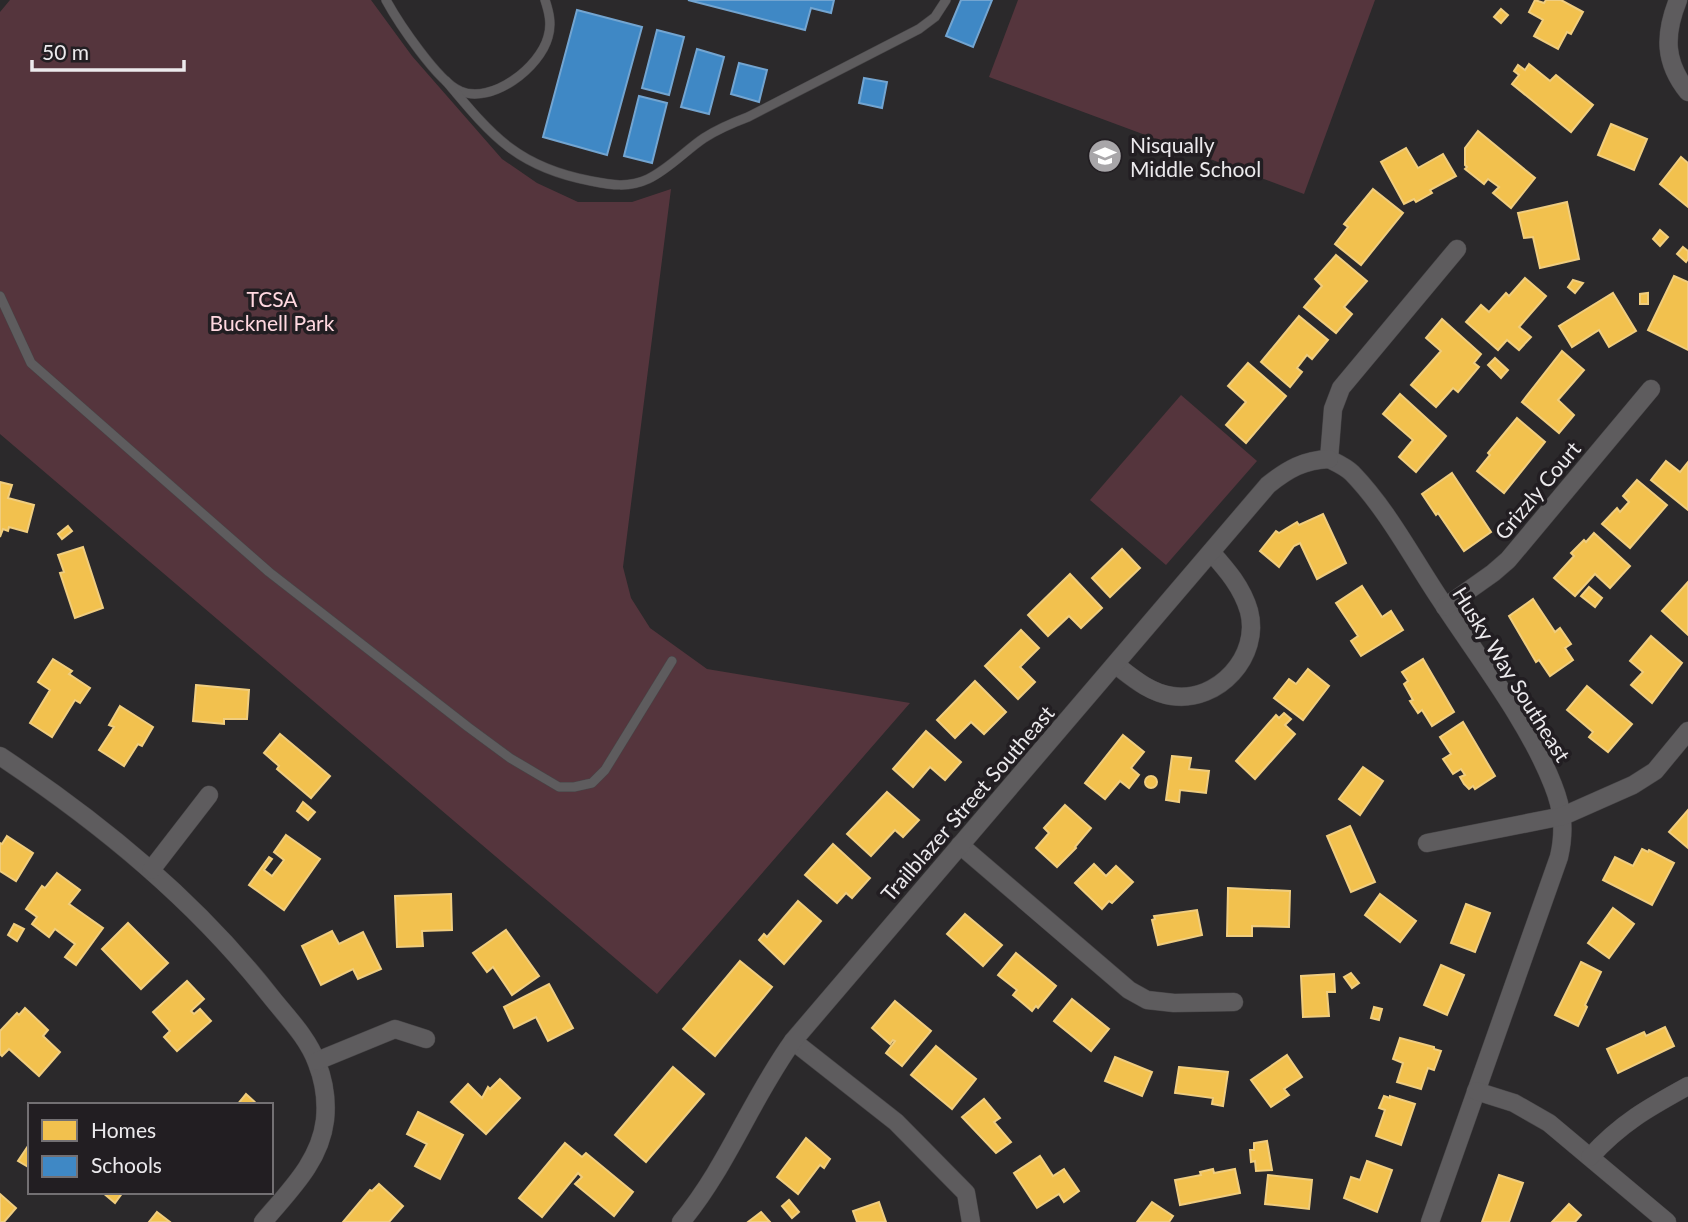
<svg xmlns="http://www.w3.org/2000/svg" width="1688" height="1222" font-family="Lato,sans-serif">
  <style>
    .green { fill: #55353d }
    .homes { fill: #f2c14e; stroke: #f0cd7e; stroke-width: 2 }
    .schools { fill: #3f88c5; stroke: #73a5d1; stroke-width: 2 }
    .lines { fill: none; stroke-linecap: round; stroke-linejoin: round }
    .service-casing { stroke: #474547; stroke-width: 10 }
    .minor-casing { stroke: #474547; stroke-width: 19 }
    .service { stroke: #5e5c5e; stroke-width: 9 }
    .minor { stroke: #5e5c5e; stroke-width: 18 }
    .labels { text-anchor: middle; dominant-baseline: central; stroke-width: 7; stroke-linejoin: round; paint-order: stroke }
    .poi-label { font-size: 21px; fill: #eceaed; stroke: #221e22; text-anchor: start }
    .park-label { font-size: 21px; fill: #ffd8e0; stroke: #221e22 }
    .street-label { font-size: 21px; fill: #eceaed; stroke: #221e22 }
  </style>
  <rect width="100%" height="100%" fill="#2b292b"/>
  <g class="green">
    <path d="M 10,0 L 371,0 L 412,56 L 502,159 L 537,183 L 578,202 L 632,202 L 671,189 L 623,567 L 631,598 L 650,628 L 707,669 L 910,703 L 657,994 L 0,434 L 0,12 Z"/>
    <path d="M 1018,0 L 1375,0 L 1304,194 L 989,77 Z"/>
    <path d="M 1181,395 L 1257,461 L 1166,565 L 1090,500 Z"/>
  </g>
  <g class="homes">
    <path d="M 1535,0 L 1544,3 L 1546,0 L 1561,0 L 1583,12 L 1571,34 L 1567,32 L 1558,49 L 1534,36 L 1543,20 L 1529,12 Z"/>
    <path d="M 1501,9 L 1508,15 L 1501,23 L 1494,17 Z"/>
    <path d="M 1529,64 L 1550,81 L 1556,75 L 1593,105 L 1571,132 L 1512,84 L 1519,75 L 1514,71 L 1518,65 L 1525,70 Z"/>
    <path d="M 1611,124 L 1647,139 L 1634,170 L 1598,155 Z"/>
    <path d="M 1478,131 L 1535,178 L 1511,208 L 1493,193 L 1499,187 L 1488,179 L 1484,184 L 1465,169 L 1467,167 L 1465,165 L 1465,148 Z"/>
    <path d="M 1406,148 L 1418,168 L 1443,154 L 1456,176 L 1430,190 L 1432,193 L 1416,202 L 1414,199 L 1404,204 L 1381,162 Z"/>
    <path d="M 1681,157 L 1688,163 L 1688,207 L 1660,184 Z"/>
    <path d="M 1373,189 L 1403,213 L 1361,265 L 1335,244 L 1348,227 L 1344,224 Z"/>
    <path d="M 1567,202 L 1579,259 L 1540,268 L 1533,237 L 1524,238 L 1518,213 Z"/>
    <path d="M 1660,230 L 1668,237 L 1660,246 L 1653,239 Z"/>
    <path d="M 1683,247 L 1688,251 L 1688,259 L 1686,262 L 1677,254 Z"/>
    <path d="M 1336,255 L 1367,281 L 1344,307 L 1352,314 L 1336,333 L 1304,307 L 1322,286 L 1315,279 Z"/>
    <path d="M 1674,276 L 1688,282 L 1688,350 L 1648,330 Z"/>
    <path d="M 1525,278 L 1546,296 L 1519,327 L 1531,337 L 1519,350 L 1507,340 L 1498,350 L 1466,322 L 1481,305 L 1489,312 L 1506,293 L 1509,296 Z"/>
    <path d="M 1573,280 L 1583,283 L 1575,293 L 1568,287 Z"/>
    <path d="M 1613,293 L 1636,331 L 1609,347 L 1599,330 L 1572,347 L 1559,326 Z"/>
    <path d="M 1648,293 L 1648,304 L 1640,304 L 1640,294 Z"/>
    <path d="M 1299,316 L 1328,340 L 1312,359 L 1307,355 L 1297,368 L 1302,372 L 1290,387 L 1261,362 Z"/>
    <path d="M 1442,319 L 1481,354 L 1474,363 L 1479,367 L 1458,392 L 1453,388 L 1436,407 L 1411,385 L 1441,351 L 1426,338 Z"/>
    <path d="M 1562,351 L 1584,370 L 1558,400 L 1574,415 L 1559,433 L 1522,402 Z"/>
    <path d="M 1495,358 L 1508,370 L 1501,378 L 1488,365 Z"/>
    <path d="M 1248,363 L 1286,396 L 1246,443 L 1226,425 L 1246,402 L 1228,386 Z"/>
    <path d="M 1400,394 L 1446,436 L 1416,472 L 1399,457 L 1413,440 L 1383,414 Z"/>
    <path d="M 1517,418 L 1545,442 L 1504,493 L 1477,471 L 1490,455 L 1488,453 Z"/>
    <path d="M 1666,461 L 1680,472 L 1688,462 L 1688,510 L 1651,480 Z"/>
    <path d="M 1452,473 L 1491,532 L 1464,551 L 1438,513 L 1436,515 L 1422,494 Z"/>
    <path d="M 1637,480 L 1667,505 L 1630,548 L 1602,524 L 1617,508 L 1620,512 L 1629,502 L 1623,496 Z"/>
    <path d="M 0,482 L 12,485 L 8,498 L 34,505 L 27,532 L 9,527 L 8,531 L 3,529 L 0,537 Z"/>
    <path d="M 1323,514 L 1346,563 L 1317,579 L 1300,543 L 1294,546 L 1279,567 L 1260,551 L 1276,531 L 1279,533 L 1297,522 L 1299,525 Z"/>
    <path d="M 68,526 L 72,531 L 62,539 L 58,534 Z"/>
    <path d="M 1594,533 L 1630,566 L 1610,588 L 1595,574 L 1575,596 L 1554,578 L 1574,556 L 1571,553 L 1584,540 L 1586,542 Z"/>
    <path d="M 83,547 L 103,608 L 75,618 L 60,573 L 64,572 L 58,555 Z"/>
    <path d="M 1122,549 L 1140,568 L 1110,597 L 1092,578 Z"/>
    <path d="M 1070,574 L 1102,608 L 1081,628 L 1069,616 L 1048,636 L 1028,615 Z"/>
    <path d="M 1688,582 L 1688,635 L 1662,611 Z"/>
    <path d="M 1362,586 L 1382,617 L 1391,611 L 1403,630 L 1361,656 L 1351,641 L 1358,636 L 1336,603 Z"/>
    <path d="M 1589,587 L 1602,598 L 1595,607 L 1581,596 Z"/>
    <path d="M 1533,599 L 1555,632 L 1560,628 L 1571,644 L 1565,648 L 1573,660 L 1550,676 L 1539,660 L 1536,662 L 1509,616 Z"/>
    <path d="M 1021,630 L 1039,648 L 1020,667 L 1035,682 L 1018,699 L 985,666 Z"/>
    <path d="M 1651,636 L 1682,663 L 1652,703 L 1631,685 L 1643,672 L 1630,661 Z"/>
    <path d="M 53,659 L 72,671 L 69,674 L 90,688 L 80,703 L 75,700 L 52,737 L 30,723 L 50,690 L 38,682 Z"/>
    <path d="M 1423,659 L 1454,712 L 1432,726 L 1422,710 L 1418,713 L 1410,701 L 1413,700 L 1404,684 L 1408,681 L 1402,672 Z"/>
    <path d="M 1308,669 L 1329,686 L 1303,720 L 1274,698 L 1289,679 L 1296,684 Z"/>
    <path d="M 975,681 L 1006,712 L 984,734 L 971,722 L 955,738 L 937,720 Z"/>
    <path d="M 196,685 L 249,690 L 247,719 L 224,719 L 224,724 L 193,721 Z"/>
    <path d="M 1587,686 L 1632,724 L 1608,752 L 1589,737 L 1593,732 L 1567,710 Z"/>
    <path d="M 120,706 L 153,727 L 142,746 L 138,744 L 124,766 L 99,750 L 114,727 L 109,725 Z"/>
    <path d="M 1284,713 L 1291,719 L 1285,725 L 1295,734 L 1255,779 L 1236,761 L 1276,715 L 1279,718 Z"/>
    <path d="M 1463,722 L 1495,776 L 1475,789 L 1473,786 L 1469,789 L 1464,784 L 1460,777 L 1465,775 L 1461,769 L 1453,774 L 1443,759 L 1451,754 L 1440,737 Z"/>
    <path d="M 926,731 L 961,762 L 945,780 L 930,767 L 913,787 L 893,769 Z"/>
    <path d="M 280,734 L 330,776 L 311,798 L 277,769 L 279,766 L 264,753 Z"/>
    <path d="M 1123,735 L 1144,752 L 1131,768 L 1139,775 L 1129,788 L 1120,781 L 1105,799 L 1085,783 Z"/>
    <path d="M 1172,756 L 1191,758 L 1189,769 L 1209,771 L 1206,793 L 1180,790 L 1179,802 L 1166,800 Z"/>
    <path d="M 1363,767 L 1383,781 L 1360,815 L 1339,799 Z"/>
    <circle cx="1151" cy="782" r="6"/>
    <path d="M 887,792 L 919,820 L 903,837 L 895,830 L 871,856 L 847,834 Z"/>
    <path d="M 303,802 L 315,812 L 308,820 L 297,811 Z"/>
    <path d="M 1065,805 L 1091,828 L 1075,847 L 1076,848 L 1057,867 L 1036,848 L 1049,833 L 1044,828 Z"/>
    <path d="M 1688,810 L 1688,848 L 1669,832 Z"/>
    <path d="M 1350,826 L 1375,882 L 1351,892 L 1327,836 Z"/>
    <path d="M 286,835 L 320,859 L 284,910 L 249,885 L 269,857 L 272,859 L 264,870 L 272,876 L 284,860 L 274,852 Z"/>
    <path d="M 7,836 L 33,853 L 16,881 L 0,871 L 0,843 L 2,844 Z"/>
    <path d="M 833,844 L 870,878 L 852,898 L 846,893 L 837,903 L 805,875 Z"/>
    <path d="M 1642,849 L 1648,852 L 1649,850 L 1674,863 L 1652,905 L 1603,880 L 1615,857 L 1633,866 Z"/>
    <path d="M 1094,864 L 1106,876 L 1116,866 L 1133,882 L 1112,903 L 1109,901 L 1102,909 L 1075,883 Z"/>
    <path d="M 57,873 L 80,890 L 69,904 L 103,928 L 76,965 L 65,957 L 75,944 L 55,929 L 49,937 L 32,924 L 37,917 L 26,909 L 42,886 L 45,888 Z"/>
    <path d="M 1228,888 L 1290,891 L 1289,927 L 1252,926 L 1252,936 L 1227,936 Z"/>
    <path d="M 451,894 L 452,930 L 422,931 L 423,946 L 397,947 L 395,896 Z"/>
    <path d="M 1380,894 L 1416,921 L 1400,942 L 1365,915 Z"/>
    <path d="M 798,901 L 821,921 L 784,964 L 759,940 L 764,934 L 767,937 Z"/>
    <path d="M 1466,904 L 1490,913 L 1475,952 L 1451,943 Z"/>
    <path d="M 1613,908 L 1634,924 L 1609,958 L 1588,943 Z"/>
    <path d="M 1197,910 L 1202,935 L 1158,945 L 1152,920 L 1155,919 L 1154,916 Z"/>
    <path d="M 965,914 L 1002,945 L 983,966 L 947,934 Z"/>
    <path d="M 128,923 L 168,963 L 141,989 L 102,949 Z"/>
    <path d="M 14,924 L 24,929 L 17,941 L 8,935 Z"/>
    <path d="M 506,930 L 539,976 L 512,995 L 493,967 L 487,972 L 473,953 Z"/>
    <path d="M 332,931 L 339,944 L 363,932 L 381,969 L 358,979 L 353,969 L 321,985 L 302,946 Z"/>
    <path d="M 1016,953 L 1056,986 L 1038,1008 L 1036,1006 L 1032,1011 L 1013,995 L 1017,990 L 998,975 Z"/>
    <path d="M 740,961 L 772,987 L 715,1056 L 683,1029 Z"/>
    <path d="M 1581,962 L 1601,972 L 1585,1005 L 1587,1007 L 1578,1026 L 1555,1015 Z"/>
    <path d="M 1441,965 L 1464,975 L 1447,1015 L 1424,1005 Z"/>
    <path d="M 1351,973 L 1359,983 L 1352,988 L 1344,977 Z"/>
    <path d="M 1334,974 L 1335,992 L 1327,992 L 1329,1016 L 1303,1017 L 1301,976 Z"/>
    <path d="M 187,981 L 204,999 L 191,1011 L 194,1014 L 200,1009 L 211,1021 L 177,1051 L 164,1037 L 170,1031 L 153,1012 Z"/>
    <path d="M 549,984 L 573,1028 L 548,1041 L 536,1017 L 514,1028 L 504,1007 Z"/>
    <path d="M 1072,999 L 1109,1029 L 1091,1051 L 1054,1021 Z"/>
    <path d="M 895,1001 L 931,1031 L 902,1066 L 886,1053 L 895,1041 L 893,1040 L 890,1044 L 872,1028 Z"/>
    <path d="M 1374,1007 L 1382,1009 L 1379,1020 L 1371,1018 Z"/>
    <path d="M 25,1008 L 48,1030 L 43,1036 L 60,1052 L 39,1076 L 9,1049 L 2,1056 L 0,1054 L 0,1031 L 17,1013 L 19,1015 Z"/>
    <path d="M 1665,1027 L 1674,1046 L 1618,1073 L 1607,1049 L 1644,1032 L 1646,1036 Z"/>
    <path d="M 1400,1038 L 1434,1047 L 1434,1049 L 1441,1051 L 1434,1070 L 1428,1068 L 1421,1089 L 1397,1082 L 1403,1063 L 1393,1059 Z"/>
    <path d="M 936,1046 L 976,1079 L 952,1109 L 911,1075 Z"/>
    <path d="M 1287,1055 L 1302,1077 L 1284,1089 L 1289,1095 L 1271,1107 L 1251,1080 Z"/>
    <path d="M 1115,1057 L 1152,1072 L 1142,1096 L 1105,1081 Z"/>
    <path d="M 673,1067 L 704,1094 L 646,1162 L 615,1135 Z"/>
    <path d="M 1179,1067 L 1228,1072 L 1223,1106 L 1212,1104 L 1213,1098 L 1175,1093 Z"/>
    <path d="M 500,1079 L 520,1098 L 486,1134 L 451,1102 L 468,1084 L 482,1098 L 488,1087 L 490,1089 Z"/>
    <path d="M 246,1094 L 258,1105 L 237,1105 Z"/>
    <path d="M 1384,1096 L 1390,1098 L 1390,1096 L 1415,1104 L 1401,1145 L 1376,1136 L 1385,1110 L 1379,1108 Z"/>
    <path d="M 984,1099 L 1000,1118 L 994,1122 L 1011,1142 L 996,1153 L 962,1117 Z"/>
    <path d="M 418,1112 L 463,1135 L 440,1179 L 415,1166 L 427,1144 L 407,1134 Z"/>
    <path d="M 806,1138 L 830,1159 L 824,1168 L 820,1165 L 798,1194 L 777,1177 Z"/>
    <path d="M 1267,1141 L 1272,1170 L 1256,1171 L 1255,1161 L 1251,1162 L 1250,1150 L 1254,1150 L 1254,1143 Z"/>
    <path d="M 30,1143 L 30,1168 L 18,1161 Z"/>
    <path d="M 565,1143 L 582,1157 L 586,1153 L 633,1192 L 614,1216 L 575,1184 L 582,1177 L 578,1173 L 542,1217 L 519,1198 Z"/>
    <path d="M 1040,1156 L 1053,1176 L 1064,1169 L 1079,1191 L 1064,1202 L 1059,1194 L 1037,1208 L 1014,1173 Z"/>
    <path d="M 1367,1161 L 1392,1170 L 1377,1212 L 1344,1198 L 1351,1177 L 1360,1180 Z"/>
    <path d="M 1213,1169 L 1214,1173 L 1235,1169 L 1240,1193 L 1180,1205 L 1175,1180 L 1201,1175 L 1200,1172 Z"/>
    <path d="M 1268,1175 L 1312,1180 L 1309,1209 L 1265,1204 Z"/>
    <path d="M 1499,1175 L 1523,1183 L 1509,1222 L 1482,1222 Z"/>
    <path d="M 379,1184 L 403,1206 L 389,1222 L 343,1222 L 370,1190 L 372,1191 Z"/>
    <path d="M 102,1192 L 123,1192 L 115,1203 Z"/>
    <path d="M 0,1194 L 16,1208 L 4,1222 L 0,1222 Z"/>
    <path d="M 789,1200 L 799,1212 L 792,1218 L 782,1206 Z"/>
    <path d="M 879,1202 L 886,1222 L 857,1222 L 853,1211 Z"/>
    <path d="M 1152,1202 L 1173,1216 L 1169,1222 L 1137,1222 Z"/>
    <path d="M 1569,1204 L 1581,1215 L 1575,1222 L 1552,1222 Z"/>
    <path d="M 157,1212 L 170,1222 L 149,1222 Z"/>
    <path d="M 761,1212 L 770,1222 L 748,1222 Z"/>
  </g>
  <g class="schools">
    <path d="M 688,0 L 834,0 L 831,13 L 811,8 L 805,30 Z"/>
    <path d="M 961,0 L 992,0 L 973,47 L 946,36 Z"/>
    <path d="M 577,10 L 642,27 L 607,155 L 543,137 Z"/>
    <path d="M 657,30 L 684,37 L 669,95 L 642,88 Z"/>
    <path d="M 697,49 L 724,57 L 709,114 L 681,107 Z"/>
    <path d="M 739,63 L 767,70 L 759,102 L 731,94 Z"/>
    <path d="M 864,78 L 887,82 L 882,108 L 859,103 Z"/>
    <path d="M 639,96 L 667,103 L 652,163 L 624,156 Z"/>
  </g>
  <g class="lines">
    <g class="service-casing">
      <g id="service">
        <path d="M 386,0 C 398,22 438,82 460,91 C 492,105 540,67 548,37 C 552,24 549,12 545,0"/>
        <path d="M 446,81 C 492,136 517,167 591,181 C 611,185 629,188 648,179 C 669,169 686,150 704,138 C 718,129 732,123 748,117 L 919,29 L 935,17 L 946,0"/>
        <path d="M 0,296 L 31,363 L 269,572 L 468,727 L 510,758 L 537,774 L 559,787 L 574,787 L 592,783 L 605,770 L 672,661"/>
      </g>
    </g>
    <g class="minor-casing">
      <g id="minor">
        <path d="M 1678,0 C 1664,35 1664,62 1688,92"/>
        <path d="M 1329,459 C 1337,463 1346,467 1352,473 C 1387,509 1412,557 1440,599 C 1477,656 1528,721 1553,785 C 1563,810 1565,831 1559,857 L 1430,1222"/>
        <path d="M 1329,459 L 1333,409 L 1341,388 L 1457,249"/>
        <path d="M 1445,607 L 1493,573 L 1508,560 L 1651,389"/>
        <path d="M 1116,665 C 1133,678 1150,693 1172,696 C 1218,703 1261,656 1249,611 C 1242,587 1227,570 1211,552"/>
        <path d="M 0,756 C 102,824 196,901 272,998 C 288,1018 308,1038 317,1063 C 324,1081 327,1101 325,1120 C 320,1162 289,1191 263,1222"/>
        <path d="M 1427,843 L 1563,816 L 1633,785 L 1655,771 L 1688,731"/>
        <path d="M 960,845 L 1129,990 L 1147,1000 L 1174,1003 L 1234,1002"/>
        <path d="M 151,870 L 209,795"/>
        <path d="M 793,1041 L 896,1122 L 966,1193 L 971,1222"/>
        <path d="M 317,1061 L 395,1029 L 426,1039"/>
        <path d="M 1476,1091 L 1514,1103 L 1549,1123 L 1667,1222"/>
        <path d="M 1590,1157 C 1621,1123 1648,1108 1688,1086"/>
        <path d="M 681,1222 C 727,1167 751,1099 793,1041 L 1268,485 C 1288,469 1304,460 1329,459"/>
      </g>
    </g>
    <use href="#service" class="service"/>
    <use href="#minor" class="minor"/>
  </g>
  <defs>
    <g id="school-disc" transform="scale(1.75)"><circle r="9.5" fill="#a8a6a9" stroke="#221e22"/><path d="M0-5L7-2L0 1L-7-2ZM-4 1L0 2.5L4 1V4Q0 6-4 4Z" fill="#fff"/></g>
  </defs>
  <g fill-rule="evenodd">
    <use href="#school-disc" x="1105" y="156"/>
  </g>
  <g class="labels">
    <g class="poi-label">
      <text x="1130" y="144">Nisqually<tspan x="1130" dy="24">Middle School</tspan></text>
    </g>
    <g class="park-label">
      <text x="272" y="298">TCSA<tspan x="272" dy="24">Bucknell Park</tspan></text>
    </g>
    <g class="street-label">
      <text transform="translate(1537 490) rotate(-50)">Grizzly Court</text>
      <text transform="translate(1512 674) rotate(58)">Husky Way Southeast</text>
      <text transform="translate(967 803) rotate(-49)">Trailblazer Street Southeast</text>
    </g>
  </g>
  <rect x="28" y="1103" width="245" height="91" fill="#221e22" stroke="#737073" stroke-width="2"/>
  <rect x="42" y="1120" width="35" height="21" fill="#f2c14e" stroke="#737073" stroke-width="2"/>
  <text x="91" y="1138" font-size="21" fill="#eceaed">Homes</text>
  <rect x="42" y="1156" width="35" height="21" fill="#3f88c5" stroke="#737073" stroke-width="2"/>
  <text x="91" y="1173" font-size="21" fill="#eceaed">Schools</text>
  <path d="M32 60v10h152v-10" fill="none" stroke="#eceaed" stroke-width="3.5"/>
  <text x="42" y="60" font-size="21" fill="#eceaed" stroke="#221e22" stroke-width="5" paint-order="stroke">50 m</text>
</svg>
